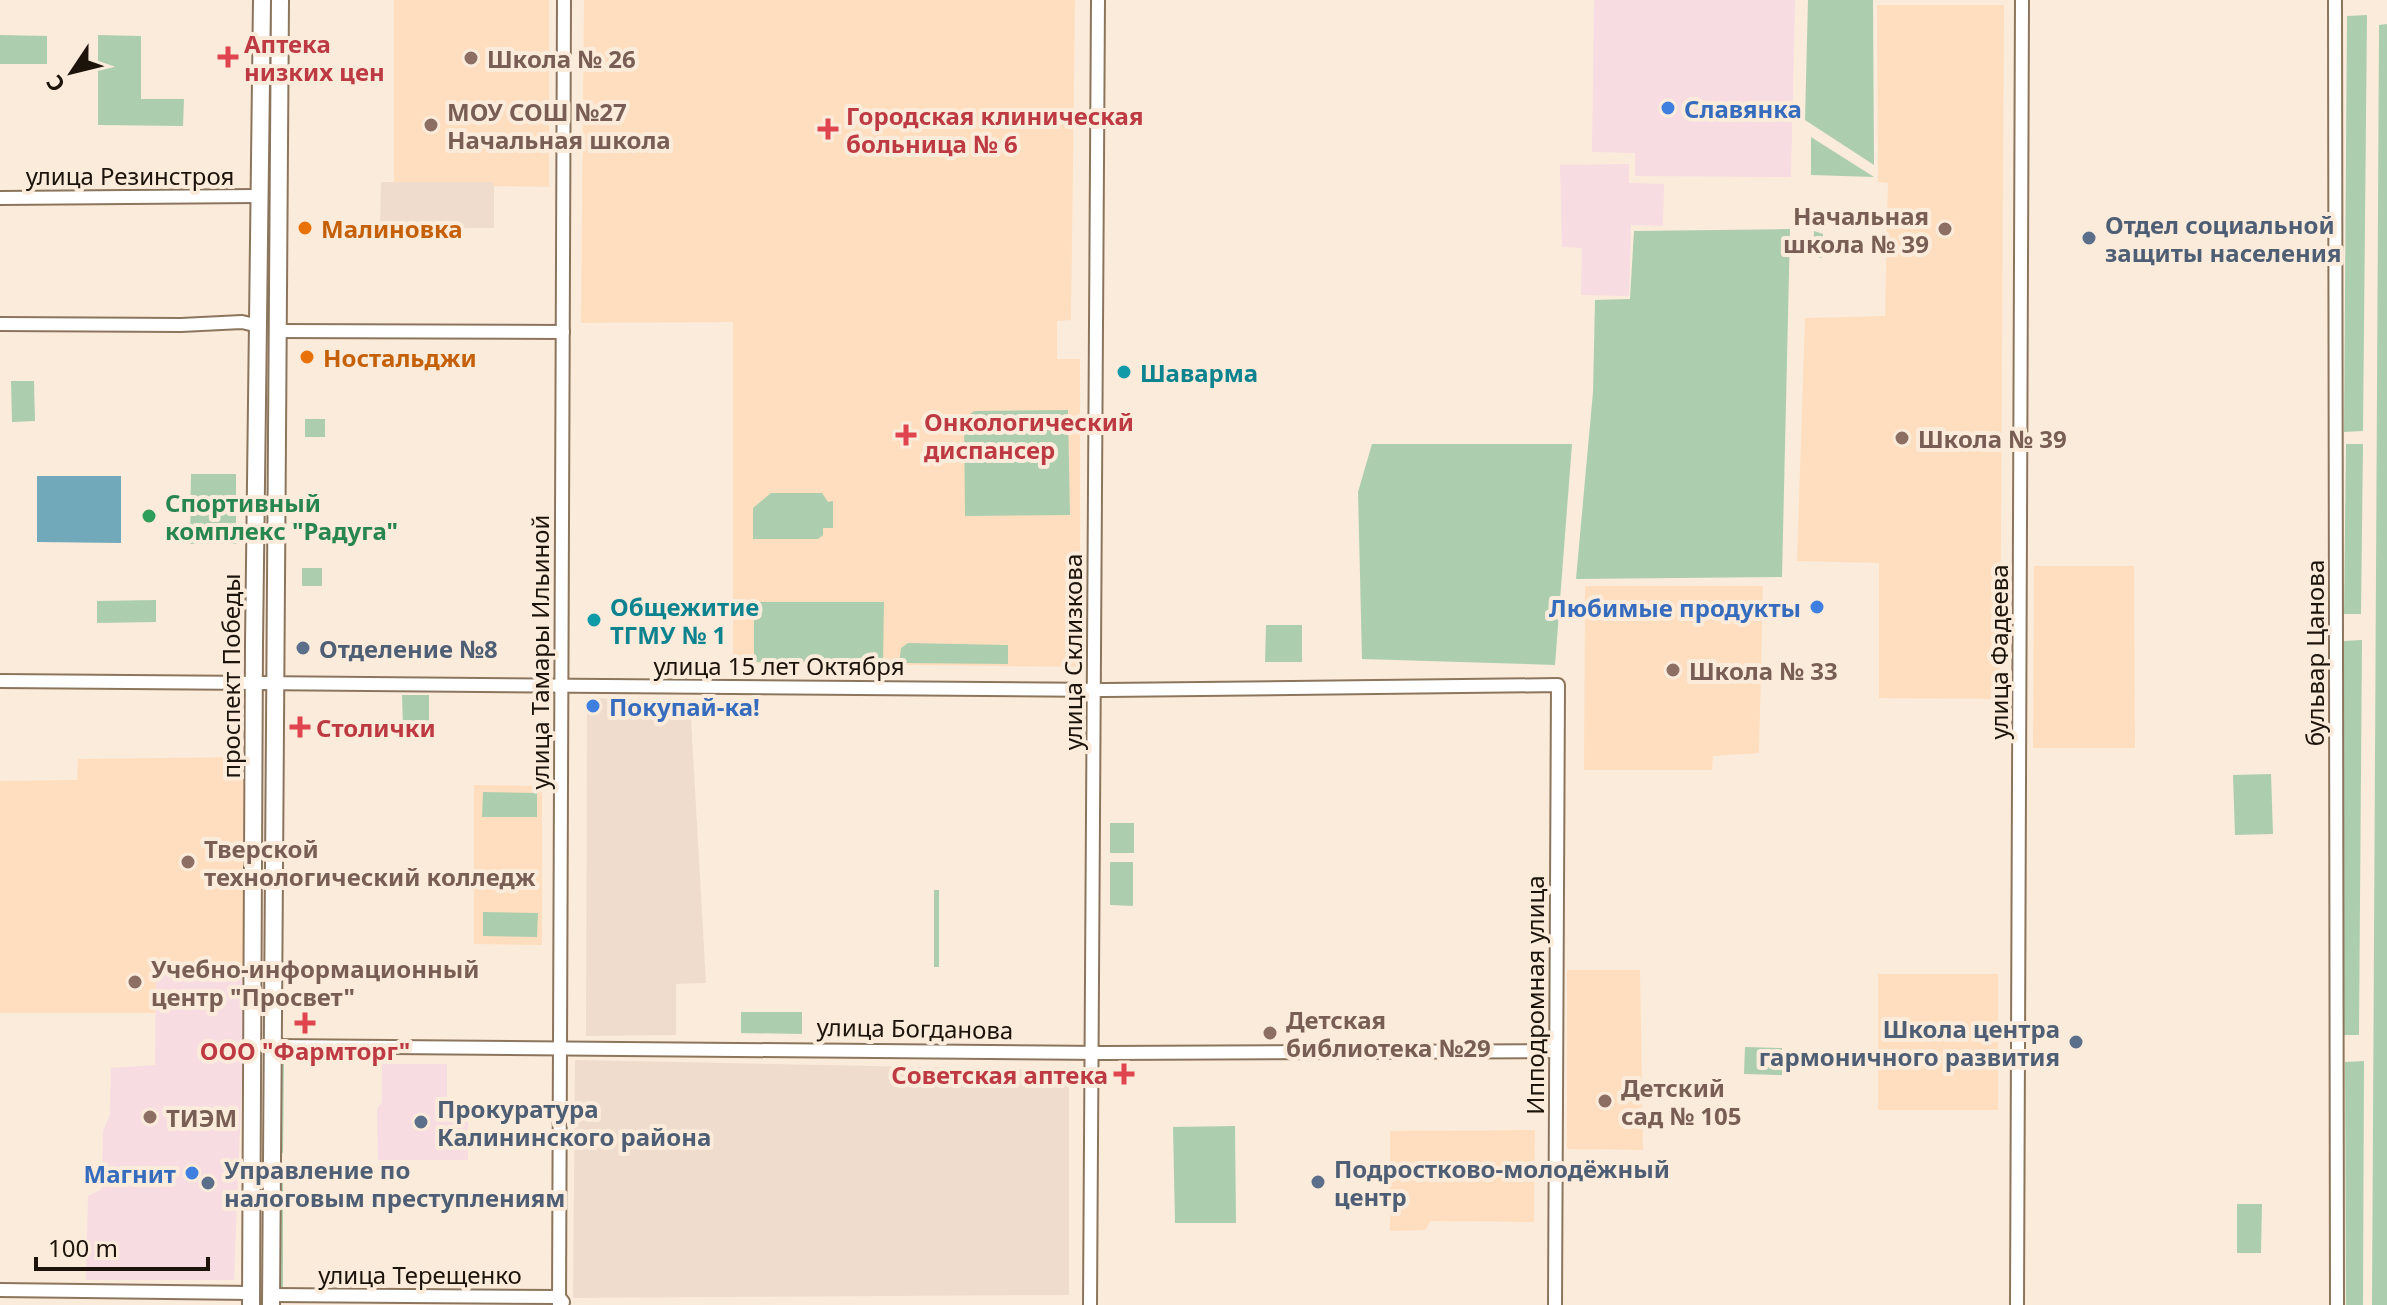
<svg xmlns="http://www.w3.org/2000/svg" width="2387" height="1305" font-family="'Noto Sans',sans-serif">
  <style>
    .commercial { fill: #f7dce2 }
    .industrial { fill: #f0dccd }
    .built { fill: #fedebe }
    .green { fill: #acceaf }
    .water { fill: #72a9ba }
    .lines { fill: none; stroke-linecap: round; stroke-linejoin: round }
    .minor-casing { stroke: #8c755d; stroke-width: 16 }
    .major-casing { stroke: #8c755d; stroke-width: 20 }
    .minor { stroke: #fff; stroke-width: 12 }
    .major { stroke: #fff; stroke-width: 16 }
    .health-dot { fill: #e0444e; stroke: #fbebdb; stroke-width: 3 }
    .education-dot { fill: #8d6e63; stroke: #fbebdb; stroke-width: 3 }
    .shop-dot { fill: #3f7fe0; stroke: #fbebdb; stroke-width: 3 }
    .food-dot { fill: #e8710a; stroke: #fbebdb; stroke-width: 3 }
    .service-dot { fill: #5c6f8a; stroke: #fbebdb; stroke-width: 3 }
    .culture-dot { fill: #0f9aa8; stroke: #fbebdb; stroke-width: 3 }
    .leisure-dot { fill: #2e9e5b; stroke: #fbebdb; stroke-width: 3 }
    .labels { text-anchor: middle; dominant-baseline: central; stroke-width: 8; stroke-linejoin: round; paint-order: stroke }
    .health-label { font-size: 24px; font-weight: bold; fill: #be3a42; stroke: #fbebdb; text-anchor: start }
    .education-label { font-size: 24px; font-weight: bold; fill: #785e54; stroke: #fbebdb; text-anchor: start }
    .shop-label { font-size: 24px; font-weight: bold; fill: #366cbe; stroke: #fbebdb; text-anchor: start }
    .street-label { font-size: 24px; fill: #1c130a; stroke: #fbebdb }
    .service-label { font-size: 24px; font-weight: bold; fill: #4e5e75; stroke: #fbebdb; text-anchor: start }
    .food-label { font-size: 24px; font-weight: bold; fill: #c56008; stroke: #fbebdb; text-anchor: start }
    .culture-label { font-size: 24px; font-weight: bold; fill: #0d838f; stroke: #fbebdb; text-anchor: start }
    .leisure-label { font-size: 24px; font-weight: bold; fill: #27864d; stroke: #fbebdb; text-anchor: start }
  </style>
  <rect width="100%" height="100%" fill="#fbebdb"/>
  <g class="commercial">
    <path d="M 1594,0 L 1795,0 L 1791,177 L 1635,176 L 1635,153 L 1592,152 Z"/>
    <path d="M 1629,164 L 1629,183 L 1664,184 L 1663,226 L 1631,225 L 1629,296 L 1581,295 L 1582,248 L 1562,247 L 1560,165 Z"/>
    <path d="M 246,974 L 234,1280 L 86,1280 L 88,1196 L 102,1189 L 103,1131 L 110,1115 L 111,1068 L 155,1065 L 156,975 Z"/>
    <path d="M 382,1064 L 447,1064 L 447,1102 L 468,1103 L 468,1160 L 378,1160 L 377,1109 L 382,1102 Z"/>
  </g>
  <g class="industrial">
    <path d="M 381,182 L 494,182 L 494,228 L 380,228 Z"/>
    <path d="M 587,698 L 690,701 L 706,983 L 676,984 L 676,1035 L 586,1036 Z"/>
    <path d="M 575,1060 L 1069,1070 L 1069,1295 L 573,1298 Z"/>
  </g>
  <g class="built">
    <path d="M 394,0 L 549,0 L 549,187 L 494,186 L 493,182 L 394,182 Z"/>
    <path d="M 584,0 L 1075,0 L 1071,320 L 1057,321 L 1057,359 L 1080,359 L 1080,667 L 733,663 L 733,322 L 581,323 Z"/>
    <path d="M 1877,5 L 2004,5 L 2000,699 L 1879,698 L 1879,563 L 1797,561 L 1805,318 L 1885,316 L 1888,183 L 1878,182 Z"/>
    <path d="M 2034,566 L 2134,566 L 2135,748 L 2033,748 Z"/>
    <path d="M 1585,586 L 1763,586 L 1759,753 L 1713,756 L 1712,770 L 1584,770 Z"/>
    <path d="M 249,757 L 246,974 L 156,975 L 155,1013 L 0,1013 L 0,781 L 77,780 L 78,759 Z"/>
    <path d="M 474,785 L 542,786 L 542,945 L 474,944 Z"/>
    <path d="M 1567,970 L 1640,970 L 1643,1150 L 1567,1149 Z"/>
    <rect x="1878" y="974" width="120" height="136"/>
    <path d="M 1535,1130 L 1534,1222 L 1431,1221 L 1425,1230 L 1390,1231 L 1390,1131 Z"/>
  </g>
  <g class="green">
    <path d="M 1808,0 L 1873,0 L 1874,165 L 1805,120 Z"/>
    <path d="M 2367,15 L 2363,431 L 2344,432 L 2347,16 Z"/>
    <path d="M 2387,24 L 2387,1305 L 2372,1305 L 2379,25 Z"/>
    <path d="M 0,35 L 47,36 L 47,64 L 0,64 Z"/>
    <path d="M 98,35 L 141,36 L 141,99 L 184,99 L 183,126 L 98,125 Z"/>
    <path d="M 1811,137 L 1874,177 L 1811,175 Z"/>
    <path d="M 1790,229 L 1782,577 L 1576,579 L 1593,392 L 1595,300 L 1630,299 L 1634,231 Z"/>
    <path d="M 1814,231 L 1823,234 L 1823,255 L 1821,258 L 1813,255 Z"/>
    <path d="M 11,381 L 34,381 L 35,421 L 12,422 Z"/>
    <path d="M 1068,410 L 1070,515 L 965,516 L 964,419 L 974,411 Z"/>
    <rect x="305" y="419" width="20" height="18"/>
    <path d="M 1372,444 L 1572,444 L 1555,665 L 1362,659 L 1358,492 Z"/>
    <path d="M 2346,444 L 2363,444 L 2361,614 L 2344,614 Z"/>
    <path d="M 191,474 L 236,474 L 236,544 L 190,544 Z"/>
    <path d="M 771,493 L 822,493 L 828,502 L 833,501 L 833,528 L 823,528 L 823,535 L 818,539 L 753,539 L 753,508 Z"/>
    <rect x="302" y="568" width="20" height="18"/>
    <path d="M 156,600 L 156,622 L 97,623 L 97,601 Z"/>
    <path d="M 754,602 L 884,602 L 883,662 L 754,662 Z"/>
    <path d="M 1266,625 L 1302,625 L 1302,662 L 1265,662 Z"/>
    <path d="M 2362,640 L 2359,1035 L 2344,1035 L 2344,641 Z"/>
    <path d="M 908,643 L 1008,645 L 1008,664 L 899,663 L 901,648 Z"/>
    <path d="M 402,695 L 429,695 L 429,728 L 403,728 Z"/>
    <path d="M 2271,774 L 2273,834 L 2235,835 L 2233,775 Z"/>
    <path d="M 483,792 L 537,793 L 537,817 L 482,817 Z"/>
    <rect x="1110" y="823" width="24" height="30"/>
    <path d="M 1110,862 L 1133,862 L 1133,906 L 1110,905 Z"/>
    <rect x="934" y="890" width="5" height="77"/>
    <path d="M 483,912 L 538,913 L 537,937 L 483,936 Z"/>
    <path d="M 741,1012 L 802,1012 L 802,1034 L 741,1033 Z"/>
    <path d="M 1745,1047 L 1782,1048 L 1782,1075 L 1744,1074 Z"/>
    <path d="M 277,1059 L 284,1059 L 283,1153 L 276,1152 Z"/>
    <path d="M 2364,1061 L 2363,1305 L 2346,1305 L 2345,1062 Z"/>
    <path d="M 1235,1126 L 1236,1223 L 1175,1223 L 1173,1127 Z"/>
    <rect x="276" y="1180" width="7" height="108"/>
    <path d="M 2237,1204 L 2262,1204 L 2261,1253 L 2237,1253 Z"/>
  </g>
  <path class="water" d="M 37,476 L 121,476 L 121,543 L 37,542 Z"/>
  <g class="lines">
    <g class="minor-casing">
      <g id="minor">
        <path d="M 2335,0 L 2337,1305"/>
        <path d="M 0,198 L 260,196"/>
        <path d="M 0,324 L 181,325 L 242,322 L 259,326"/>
        <path d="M 276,331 L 563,332"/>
        <path d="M 0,681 L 1106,690 L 1558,685 L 1555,1305"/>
        <path d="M 272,1046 L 1104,1053 L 1556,1051"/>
        <path d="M 0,1290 L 251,1293"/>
        <path d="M 271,1295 L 559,1297 L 563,1302"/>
        <path d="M 559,1305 L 564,0"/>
        <path d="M 1090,1305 L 1098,0"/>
        <path d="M 2017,1305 L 2022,0"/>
      </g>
    </g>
    <g class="major-casing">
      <g id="major">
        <path d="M 251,1305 L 254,644 L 262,0"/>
        <path d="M 271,1305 L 280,0"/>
      </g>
    </g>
    <use href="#minor" class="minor"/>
    <use href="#major" class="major"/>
  </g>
  <g class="health-dot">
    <path d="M224 45h8v8h8v8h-8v8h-8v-8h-8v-8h8z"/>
    <path d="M824 117h8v8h8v8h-8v8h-8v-8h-8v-8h8z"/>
    <path d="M902 423h8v8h8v8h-8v8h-8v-8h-8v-8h8z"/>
    <path d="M296 715h8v8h8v8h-8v8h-8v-8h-8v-8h8z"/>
    <path d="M301 1011h8v8h8v8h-8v8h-8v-8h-8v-8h8z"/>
    <path d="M1120 1062h8v8h8v8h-8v8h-8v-8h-8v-8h8z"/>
  </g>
  <g class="education-dot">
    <circle cx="471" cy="58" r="8"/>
    <circle cx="431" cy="125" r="8"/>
    <circle cx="1945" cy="229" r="8"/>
    <circle cx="1902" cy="438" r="8"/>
    <circle cx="1673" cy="670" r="8"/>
    <circle cx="188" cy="862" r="8"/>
    <circle cx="135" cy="982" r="8"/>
    <circle cx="1270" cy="1033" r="8"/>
    <circle cx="1605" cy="1101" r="8"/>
    <circle cx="150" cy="1117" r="8"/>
  </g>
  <g class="shop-dot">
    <circle cx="1668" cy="108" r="8"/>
    <circle cx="1817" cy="607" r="8"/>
    <circle cx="593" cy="706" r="8"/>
    <circle cx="192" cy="1173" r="8"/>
  </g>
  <g class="food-dot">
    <circle cx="305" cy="228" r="8"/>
    <circle cx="307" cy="357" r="8"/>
  </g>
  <g class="service-dot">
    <circle cx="2089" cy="238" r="8"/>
    <circle cx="303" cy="648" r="8"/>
    <circle cx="2076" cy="1042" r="8"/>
    <circle cx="421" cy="1122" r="8"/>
    <circle cx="1318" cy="1182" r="8"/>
    <circle cx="208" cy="1183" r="8"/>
  </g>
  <g class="culture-dot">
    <circle cx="1124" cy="372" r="8"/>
    <circle cx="594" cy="620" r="8"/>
  </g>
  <circle class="leisure-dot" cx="149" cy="516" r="8"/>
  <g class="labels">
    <g class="health-label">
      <text x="244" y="43">Аптека<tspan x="244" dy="28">низких цен</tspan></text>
      <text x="846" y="115">Городская клиническая<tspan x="846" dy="28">больница № 6</tspan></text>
      <text x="924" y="421">Онкологический<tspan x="924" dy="28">диспансер</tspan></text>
      <text x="316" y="727">Столички</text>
      <text x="305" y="1050" text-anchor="middle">ООО "Фармторг"</text>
      <text x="1108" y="1074" text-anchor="end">Советская аптека</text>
    </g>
    <g class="education-label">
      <text x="487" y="58">Школа № 26</text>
      <text x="447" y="111">МОУ СОШ №27<tspan x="447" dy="28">Начальная школа</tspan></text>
      <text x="1929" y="215" text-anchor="end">Начальная<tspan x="1929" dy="28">школа № 39</tspan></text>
      <text x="1918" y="438">Школа № 39</text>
      <text x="1689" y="670">Школа № 33</text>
      <text x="204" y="848">Тверской<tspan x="204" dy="28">технологический колледж</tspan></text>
      <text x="151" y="968">Учебно-информационный<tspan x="151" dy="28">центр "Просвет"</tspan></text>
      <text x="1286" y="1019">Детская<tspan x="1286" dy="28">библиотека №29</tspan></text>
      <text x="1621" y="1087">Детский<tspan x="1621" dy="28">сад № 105</tspan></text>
      <text x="166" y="1117">ТИЭМ</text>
    </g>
    <g class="shop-label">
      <text x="1684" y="108">Славянка</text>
      <text x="1801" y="607" text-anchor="end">Любимые продукты</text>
      <text x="609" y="706">Покупай-ка!</text>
      <text x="176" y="1173" text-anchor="end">Магнит</text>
    </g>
    <g class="street-label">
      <text x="130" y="175">улица Резинстроя</text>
      <text transform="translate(539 652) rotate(-90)">улица Тамары Ильиной</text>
      <text transform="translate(1072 652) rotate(-90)">улица Склизкова</text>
      <text transform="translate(1998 652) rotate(-90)">улица Фадеева</text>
      <text transform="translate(2314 653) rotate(-90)">бульвар Цанова</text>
      <text x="779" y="665">улица 15 лет Октября</text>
      <text transform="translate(230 676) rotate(-90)">проспект Победы</text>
      <text transform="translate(1534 995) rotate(-90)">Ипподромная улица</text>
      <text transform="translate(915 1028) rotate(1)">улица Богданова</text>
      <text x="420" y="1274">улица Терещенко</text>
    </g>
    <g class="service-label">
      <text x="2105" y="224">Отдел социальной<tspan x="2105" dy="28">защиты населения</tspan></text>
      <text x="319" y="648">Отделение №8</text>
      <text x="2060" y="1028" text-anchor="end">Школа центра<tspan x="2060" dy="28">гармоничного развития</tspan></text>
      <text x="437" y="1108">Прокуратура<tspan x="437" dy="28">Калининского района</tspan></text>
      <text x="1334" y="1168">Подростково-молодёжный<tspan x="1334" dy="28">центр</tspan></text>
      <text x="224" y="1169">Управление по<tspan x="224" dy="28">налоговым преступлениям</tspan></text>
    </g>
    <g class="food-label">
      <text x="321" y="228">Малиновка</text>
      <text x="323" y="357">Ностальджи</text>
    </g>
    <g class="culture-label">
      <text x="1140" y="372">Шаварма</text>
      <text x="610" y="606">Общежитие<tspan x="610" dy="28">ТГМУ № 1</tspan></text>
    </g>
    <g class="leisure-label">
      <text x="165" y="502">Спортивный<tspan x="165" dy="28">комплекс "Радуга"</tspan></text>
    </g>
  </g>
  <g transform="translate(72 72) rotate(235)" stroke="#fbebdb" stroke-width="6" paint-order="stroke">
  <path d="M0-6L14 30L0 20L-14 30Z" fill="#1c130a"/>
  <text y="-12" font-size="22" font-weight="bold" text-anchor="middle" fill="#1c130a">С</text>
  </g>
  <path d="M36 1257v12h172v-12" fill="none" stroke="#1c130a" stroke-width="4"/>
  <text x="48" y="1257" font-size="24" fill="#1c130a" stroke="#fbebdb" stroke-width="6" paint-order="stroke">100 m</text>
</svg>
